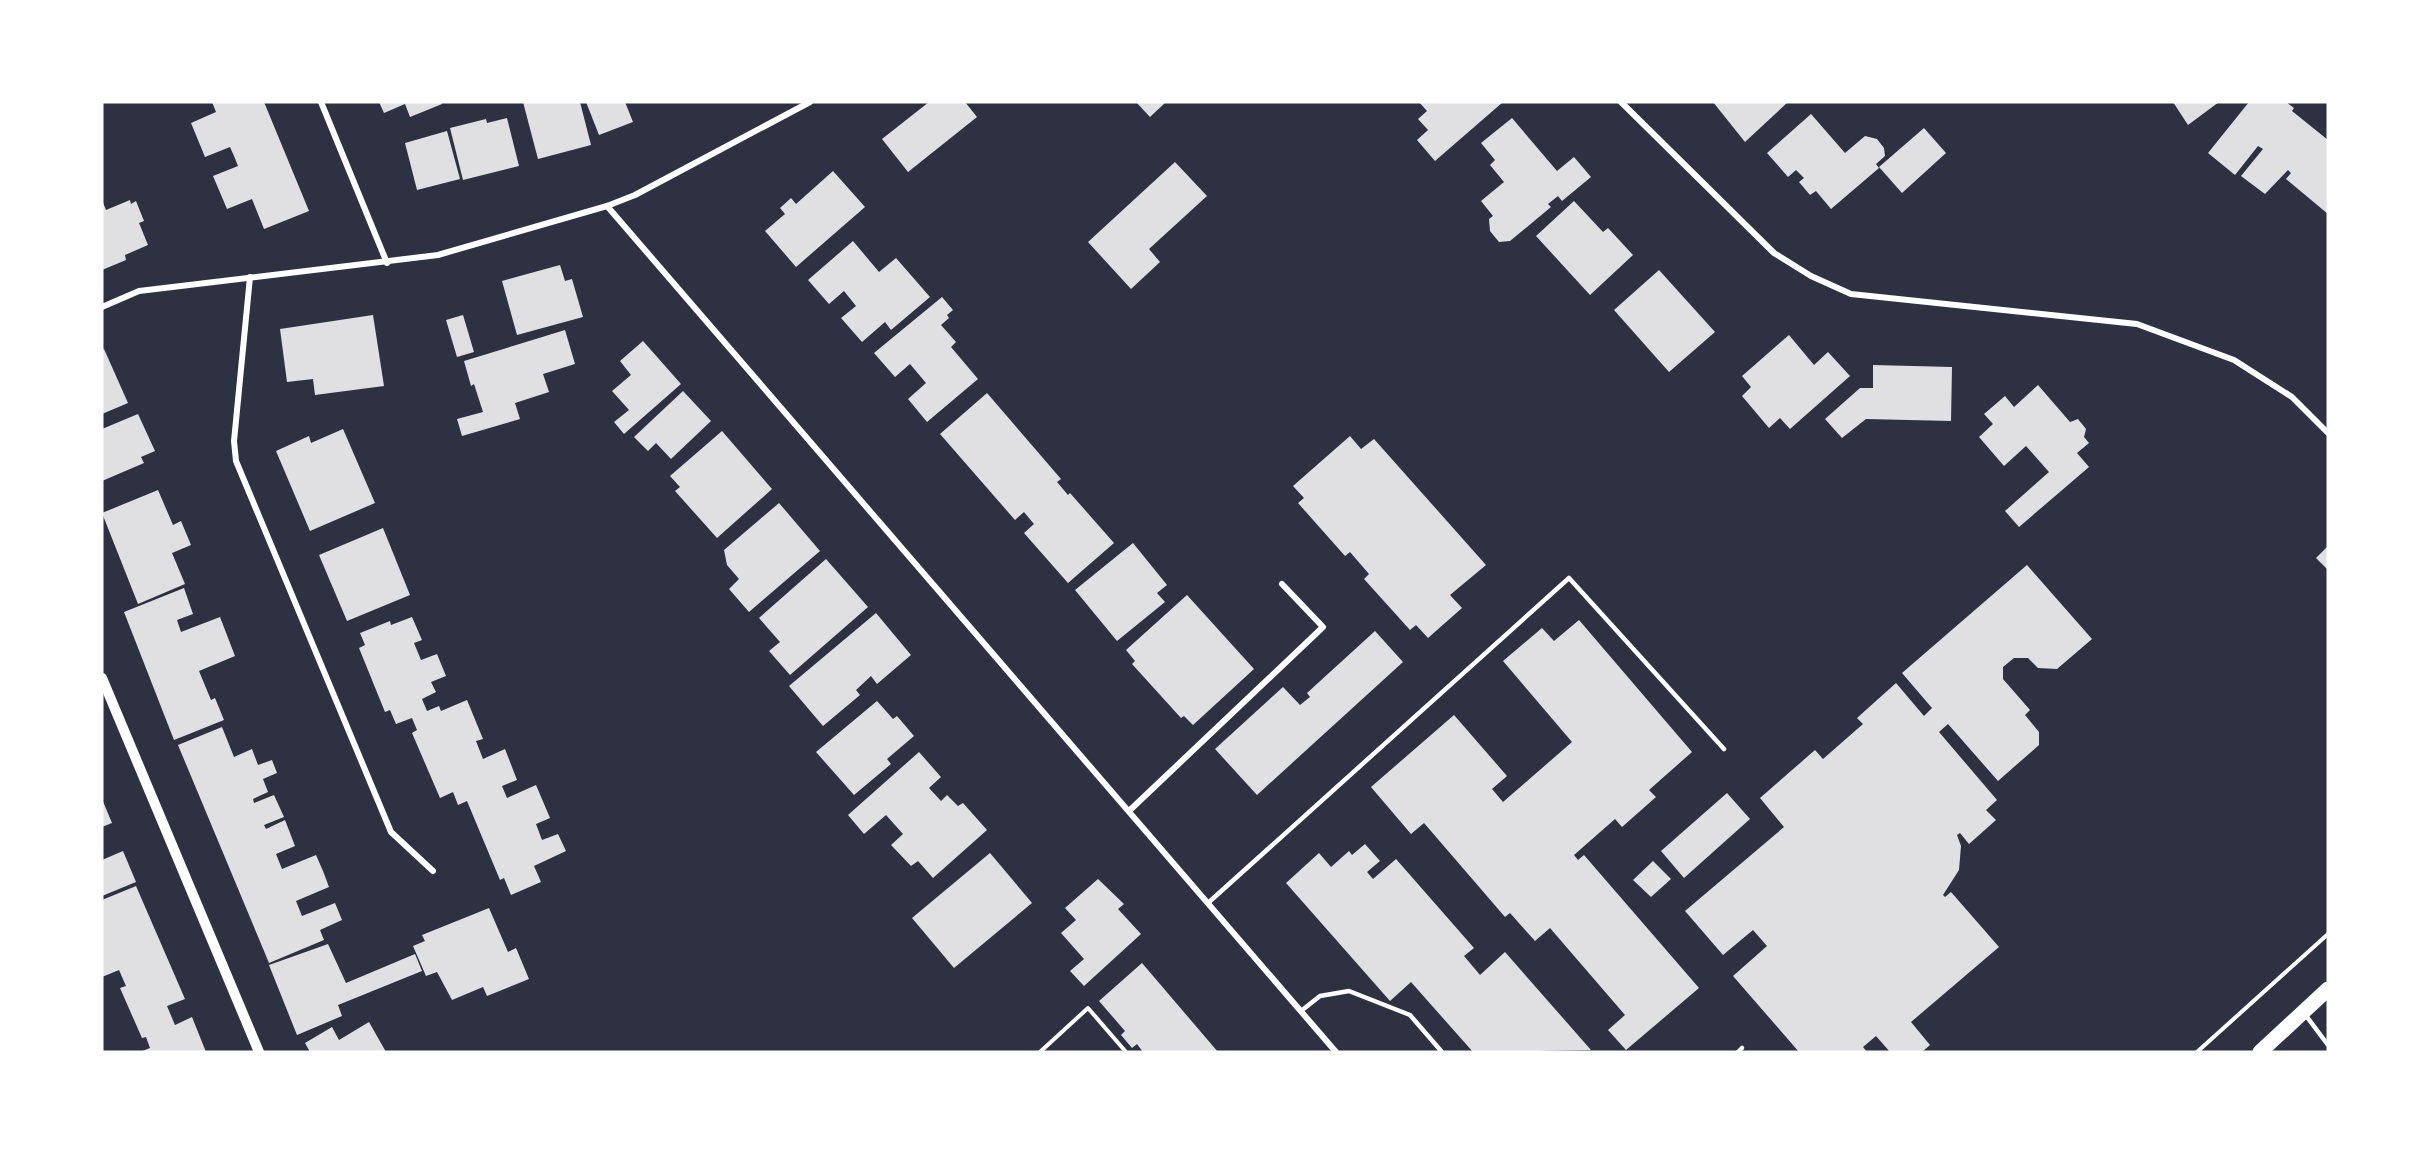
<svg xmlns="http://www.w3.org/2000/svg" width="2430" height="1154" font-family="'Alegreya Sans',sans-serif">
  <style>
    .building { fill: #e0e0e3 }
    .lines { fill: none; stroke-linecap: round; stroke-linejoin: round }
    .path { stroke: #fff; stroke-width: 4 }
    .service { stroke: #fff; stroke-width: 4.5 }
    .minor { stroke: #fff; stroke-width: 6 }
    .tertiary { stroke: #fff; stroke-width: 10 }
    .primary { stroke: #fff; stroke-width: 15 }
  </style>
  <rect width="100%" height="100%" fill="#2d3142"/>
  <g class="building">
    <path d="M 212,102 L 264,102 L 309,211 L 264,229 L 252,199 L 227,209 L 213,176 L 238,166 L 234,156 L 230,147 L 205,157 L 191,123 L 216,112 Z"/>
    <path d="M 379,102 L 441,102 L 442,104 L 410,117 L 405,104 L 384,113 Z"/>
    <path d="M 523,102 L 580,102 L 591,145 L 538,159 Z"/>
    <path d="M 586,102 L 625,102 L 633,122 L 599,135 Z"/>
    <path d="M 929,102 L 965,102 L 977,117 L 908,172 L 882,139 Z"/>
    <path d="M 1136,102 L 1166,102 L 1150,117 Z"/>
    <path d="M 1419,102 L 1503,102 L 1435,161 L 1417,140 L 1428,130 L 1418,119 L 1427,111 Z"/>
    <path d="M 1713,102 L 1788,102 L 1745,142 Z"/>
    <path d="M 2173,102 L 2219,102 L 2188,125 Z"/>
    <path d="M 2249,102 L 2286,102 L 2294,108 L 2292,111 L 2328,140 L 2328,214 L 2286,179 L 2291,173 L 2288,170 L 2265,194 L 2241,176 L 2263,149 L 2258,146 L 2235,175 L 2208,153 Z"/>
    <path d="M 1811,114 L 1845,153 L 1865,136 L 1877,139 L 1884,148 L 1885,156 L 1876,164 L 1879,168 L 1831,209 L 1816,191 L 1810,195 L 1799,182 L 1804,178 L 1796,170 L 1788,177 L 1767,153 Z"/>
    <path d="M 507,118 L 519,166 L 463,180 L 450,128 L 486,119 L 487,123 Z"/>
    <path d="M 1512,118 L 1557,171 L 1574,157 L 1591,177 L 1562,201 L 1558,196 L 1548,204 L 1551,207 L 1510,241 L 1499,242 L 1490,231 L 1489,219 L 1493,216 L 1481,201 L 1504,182 L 1490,165 L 1495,160 L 1481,143 Z"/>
    <path d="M 1924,128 L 1946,153 L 1902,193 L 1879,167 Z"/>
    <path d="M 447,131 L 460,179 L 417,190 L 405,143 Z"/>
    <path d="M 1175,162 L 1207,196 L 1149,249 L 1160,262 L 1131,289 L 1088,242 Z"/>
    <path d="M 833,171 L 865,207 L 796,267 L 765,231 L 785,214 L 780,208 L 791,198 L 796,204 Z"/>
    <path d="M 102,200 L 106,210 L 130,200 L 131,204 L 136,201 L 144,221 L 139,223 L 148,245 L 125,255 L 126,260 L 102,270 Z"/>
    <path d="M 1574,201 L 1603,232 L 1608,228 L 1633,255 L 1590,295 L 1536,236 Z"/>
    <path d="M 853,241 L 879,272 L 896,258 L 930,297 L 891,330 L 885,322 L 862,342 L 841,318 L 856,306 L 844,291 L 829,304 L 808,280 Z"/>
    <path d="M 560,265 L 565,281 L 572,279 L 583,317 L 517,335 L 502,281 Z"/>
    <path d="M 1659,270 L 1715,332 L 1669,372 L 1614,310 Z"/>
    <path d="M 942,297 L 953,310 L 947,315 L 949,318 L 941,325 L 956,342 L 951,347 L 978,379 L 927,422 L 908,399 L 926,383 L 910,364 L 895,377 L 874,353 Z"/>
    <path d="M 373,315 L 384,386 L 315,395 L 313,379 L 287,382 L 280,329 Z"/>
    <path d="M 463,315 L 474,352 L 457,357 L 446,320 Z"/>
    <path d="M 565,330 L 575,364 L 543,374 L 549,392 L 515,403 L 520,419 L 462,436 L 457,419 L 483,412 L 474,384 L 471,386 L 464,361 Z"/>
    <path d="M 1789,335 L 1814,365 L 1828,352 L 1850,376 L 1790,429 L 1780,418 L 1769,428 L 1742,396 L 1751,387 L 1742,376 Z"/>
    <path d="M 643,341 L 681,384 L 624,434 L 614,422 L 629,410 L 612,391 L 631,375 L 620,361 Z"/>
    <path d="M 104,349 L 128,403 L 102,414 L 102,350 Z"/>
    <path d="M 1873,365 L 1952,367 L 1951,421 L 1866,419 L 1842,438 L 1825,419 L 1860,388 L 1873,388 Z"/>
    <path d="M 2038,385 L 2070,422 L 2078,419 L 2086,429 L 2084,437 L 2089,443 L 2077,453 L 2089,467 L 2019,527 L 2005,511 L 2049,472 L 2026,446 L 2004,466 L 1979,437 L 1993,424 L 1984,414 L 2005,396 L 2014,407 Z"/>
    <path d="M 683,391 L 711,421 L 671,459 L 656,443 L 648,451 L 634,437 Z"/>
    <path d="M 987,393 L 1061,479 L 1057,482 L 1068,495 L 1070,493 L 1114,543 L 1068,583 L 1024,533 L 1034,524 L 1024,512 L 1015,520 L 940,434 Z"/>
    <path d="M 138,414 L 155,451 L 141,457 L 144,463 L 102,481 L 102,429 Z"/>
    <path d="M 343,429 L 375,503 L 310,531 L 276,451 L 309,436 L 311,443 Z"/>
    <path d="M 722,431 L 772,489 L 717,538 L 675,491 L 680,487 L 670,476 Z"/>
    <path d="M 1350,436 L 1361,449 L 1374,439 L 1486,565 L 1450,595 L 1462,608 L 1428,638 L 1416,625 L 1410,630 L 1364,579 L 1369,574 L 1350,552 L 1345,556 L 1298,503 L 1304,498 L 1293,486 Z"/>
    <path d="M 158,490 L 173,525 L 181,521 L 191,545 L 172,553 L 185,584 L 138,604 L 102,513 Z"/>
    <path d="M 779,503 L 820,551 L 749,612 L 729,589 L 739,579 L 727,565 L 724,550 Z"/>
    <path d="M 383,528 L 410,595 L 347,621 L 319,555 Z"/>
    <path d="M 1133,543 L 1167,585 L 1157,593 L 1165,602 L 1117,641 L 1075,590 Z"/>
    <path d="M 2328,546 L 2328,570 L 2316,558 Z"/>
    <path d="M 826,559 L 868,607 L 790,675 L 769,651 L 780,642 L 759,618 Z"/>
    <path d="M 2027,565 L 2092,639 L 2057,669 L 2038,668 L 2028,658 L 2014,658 L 2003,667 L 2003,679 L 2030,710 L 2025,715 L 2039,732 L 2039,745 L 1998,781 L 1948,724 L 1939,732 L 1997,800 L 1986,810 L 1996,820 L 1969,844 L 1960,833 L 1957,835 L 1961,846 L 1959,870 L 1943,895 L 1945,897 L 1951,892 L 1999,947 L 1911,1022 L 1930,1045 L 1922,1052 L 1890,1052 L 1876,1036 L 1863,1047 L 1867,1052 L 1799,1052 L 1733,976 L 1767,946 L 1753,930 L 1723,955 L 1685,911 L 1784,827 L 1760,798 L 1815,750 L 1823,759 L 1863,724 L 1857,718 L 1896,683 L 1924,716 L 1932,708 L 1902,673 Z"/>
    <path d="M 184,588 L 193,614 L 177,620 L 181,632 L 220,617 L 235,656 L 199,671 L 211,700 L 215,698 L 224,720 L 174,740 L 124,612 Z"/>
    <path d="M 1187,595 L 1254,669 L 1193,725 L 1184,716 L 1181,718 L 1132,664 L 1135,661 L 1126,650 Z"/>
    <path d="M 876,613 L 911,655 L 877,684 L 871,676 L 856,690 L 860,695 L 823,726 L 789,686 Z"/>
    <path d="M 412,617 L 422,640 L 414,643 L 421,660 L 437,654 L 446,676 L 431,682 L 436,692 L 422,699 L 427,711 L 439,706 L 441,711 L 467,700 L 483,739 L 476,741 L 483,759 L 505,749 L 517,780 L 502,786 L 507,798 L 536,785 L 550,818 L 536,824 L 542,840 L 558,834 L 566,851 L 534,866 L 541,882 L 511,895 L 504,878 L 500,880 L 467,801 L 458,805 L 453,792 L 440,798 L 412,733 L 417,730 L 412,718 L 396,724 L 390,710 L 385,712 L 359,648 L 365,645 L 360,633 L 390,621 L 391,625 Z"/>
    <path d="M 1579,620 L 1692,752 L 1649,790 L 1656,797 L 1622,827 L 1615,819 L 1574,855 L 1578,860 L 1584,855 L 1699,988 L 1626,1050 L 1608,1030 L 1625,1015 L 1550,928 L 1535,941 L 1510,913 L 1505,917 L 1424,823 L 1411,834 L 1371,787 L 1454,715 L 1507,776 L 1492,789 L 1503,802 L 1572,742 L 1503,661 L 1542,628 L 1554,641 Z"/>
    <path d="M 1375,631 L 1403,662 L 1257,795 L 1215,749 L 1283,687 L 1300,705 L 1310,697 L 1307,693 Z"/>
    <path d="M 877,701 L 893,719 L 897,716 L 914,736 L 887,759 L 891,764 L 854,795 L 816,752 Z"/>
    <path d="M 222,727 L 234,757 L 252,749 L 258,765 L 272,760 L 277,773 L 263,779 L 268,792 L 253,799 L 254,803 L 274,795 L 284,817 L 264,825 L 266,829 L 285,820 L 295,846 L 276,854 L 282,869 L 316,855 L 323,871 L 329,887 L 296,901 L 302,916 L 335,903 L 342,920 L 320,930 L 324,940 L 269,963 L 178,745 Z"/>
    <path d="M 919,752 L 941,777 L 929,788 L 941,801 L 947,795 L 958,806 L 963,803 L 987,830 L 933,878 L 918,861 L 911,866 L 891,845 L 903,834 L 886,815 L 864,834 L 848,815 Z"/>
    <path d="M 1727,793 L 1750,819 L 1684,878 L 1661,851 Z"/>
    <path d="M 102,799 L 112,823 L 102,827 Z"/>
    <path d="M 1365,844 L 1380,861 L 1367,872 L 1373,879 L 1396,859 L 1474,948 L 1464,956 L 1480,975 L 1505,952 L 1591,1050 L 1473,1052 L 1411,982 L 1390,1001 L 1286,883 L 1319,853 L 1331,867 L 1349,851 L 1352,855 Z"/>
    <path d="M 123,851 L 136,882 L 102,896 L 102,860 Z"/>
    <path d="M 990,853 L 1032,903 L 954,968 L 912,918 Z"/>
    <path d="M 1653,861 L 1671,879 L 1651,897 L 1633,880 Z"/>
    <path d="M 1098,879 L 1124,904 L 1118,909 L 1141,934 L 1084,986 L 1070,971 L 1084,959 L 1061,933 L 1076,920 L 1065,908 Z"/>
    <path d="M 136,886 L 185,999 L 167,1006 L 175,1025 L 192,1017 L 206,1052 L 140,1052 L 150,1048 L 146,1037 L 142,1038 L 120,988 L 126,986 L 119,970 L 102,977 L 102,900 Z"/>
    <path d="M 489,908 L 508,952 L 516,948 L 529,979 L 487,996 L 483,987 L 452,1000 L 437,972 L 426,976 L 413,946 L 425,941 L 422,935 Z"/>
    <path d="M 328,944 L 346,983 L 415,954 L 422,971 L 338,1005 L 342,1016 L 297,1035 L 269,965 Z"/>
    <path d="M 1142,963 L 1218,1052 L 1143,1052 L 1137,1044 L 1132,1048 L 1121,1035 L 1125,1031 L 1099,1001 Z"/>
    <path d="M 369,1022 L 386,1052 L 310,1052 L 305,1043 L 332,1027 L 339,1040 Z"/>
  </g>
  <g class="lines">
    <g class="path">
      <path d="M 1040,1052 L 1088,1008 L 1126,1052"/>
      <path d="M 2197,1052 L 2328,934"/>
    </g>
    <g class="service">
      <path d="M 1208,903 L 1569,578 L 1724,749"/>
      <path d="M 1301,1011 L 1320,996 L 1349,991 L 1410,1015 L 1442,1052"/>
      <path d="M 2304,1013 L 2328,1045"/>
      <path d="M 1738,1052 L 1742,1048"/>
    </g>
    <g class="minor">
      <path d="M 321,102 L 387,263"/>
      <path d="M 1621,102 L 1774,253 L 1811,276 L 1851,294 L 2137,324 L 2234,360 L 2292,397 L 2328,433"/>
      <path d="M 607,206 L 1336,1052"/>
      <path d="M 250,277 L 234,441 L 236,461 L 391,832 L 433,871"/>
      <path d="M 102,307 L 139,291 L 438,255 L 607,206 L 635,195 L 810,102"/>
      <path d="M 1129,811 L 1323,627 L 1282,584"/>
    </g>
    <path class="tertiary" d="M 102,678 L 259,1052"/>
    <path class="primary" d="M 2260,1052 L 2328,989"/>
  </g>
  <rect width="2430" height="1154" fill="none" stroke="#ffffff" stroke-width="207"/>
</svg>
